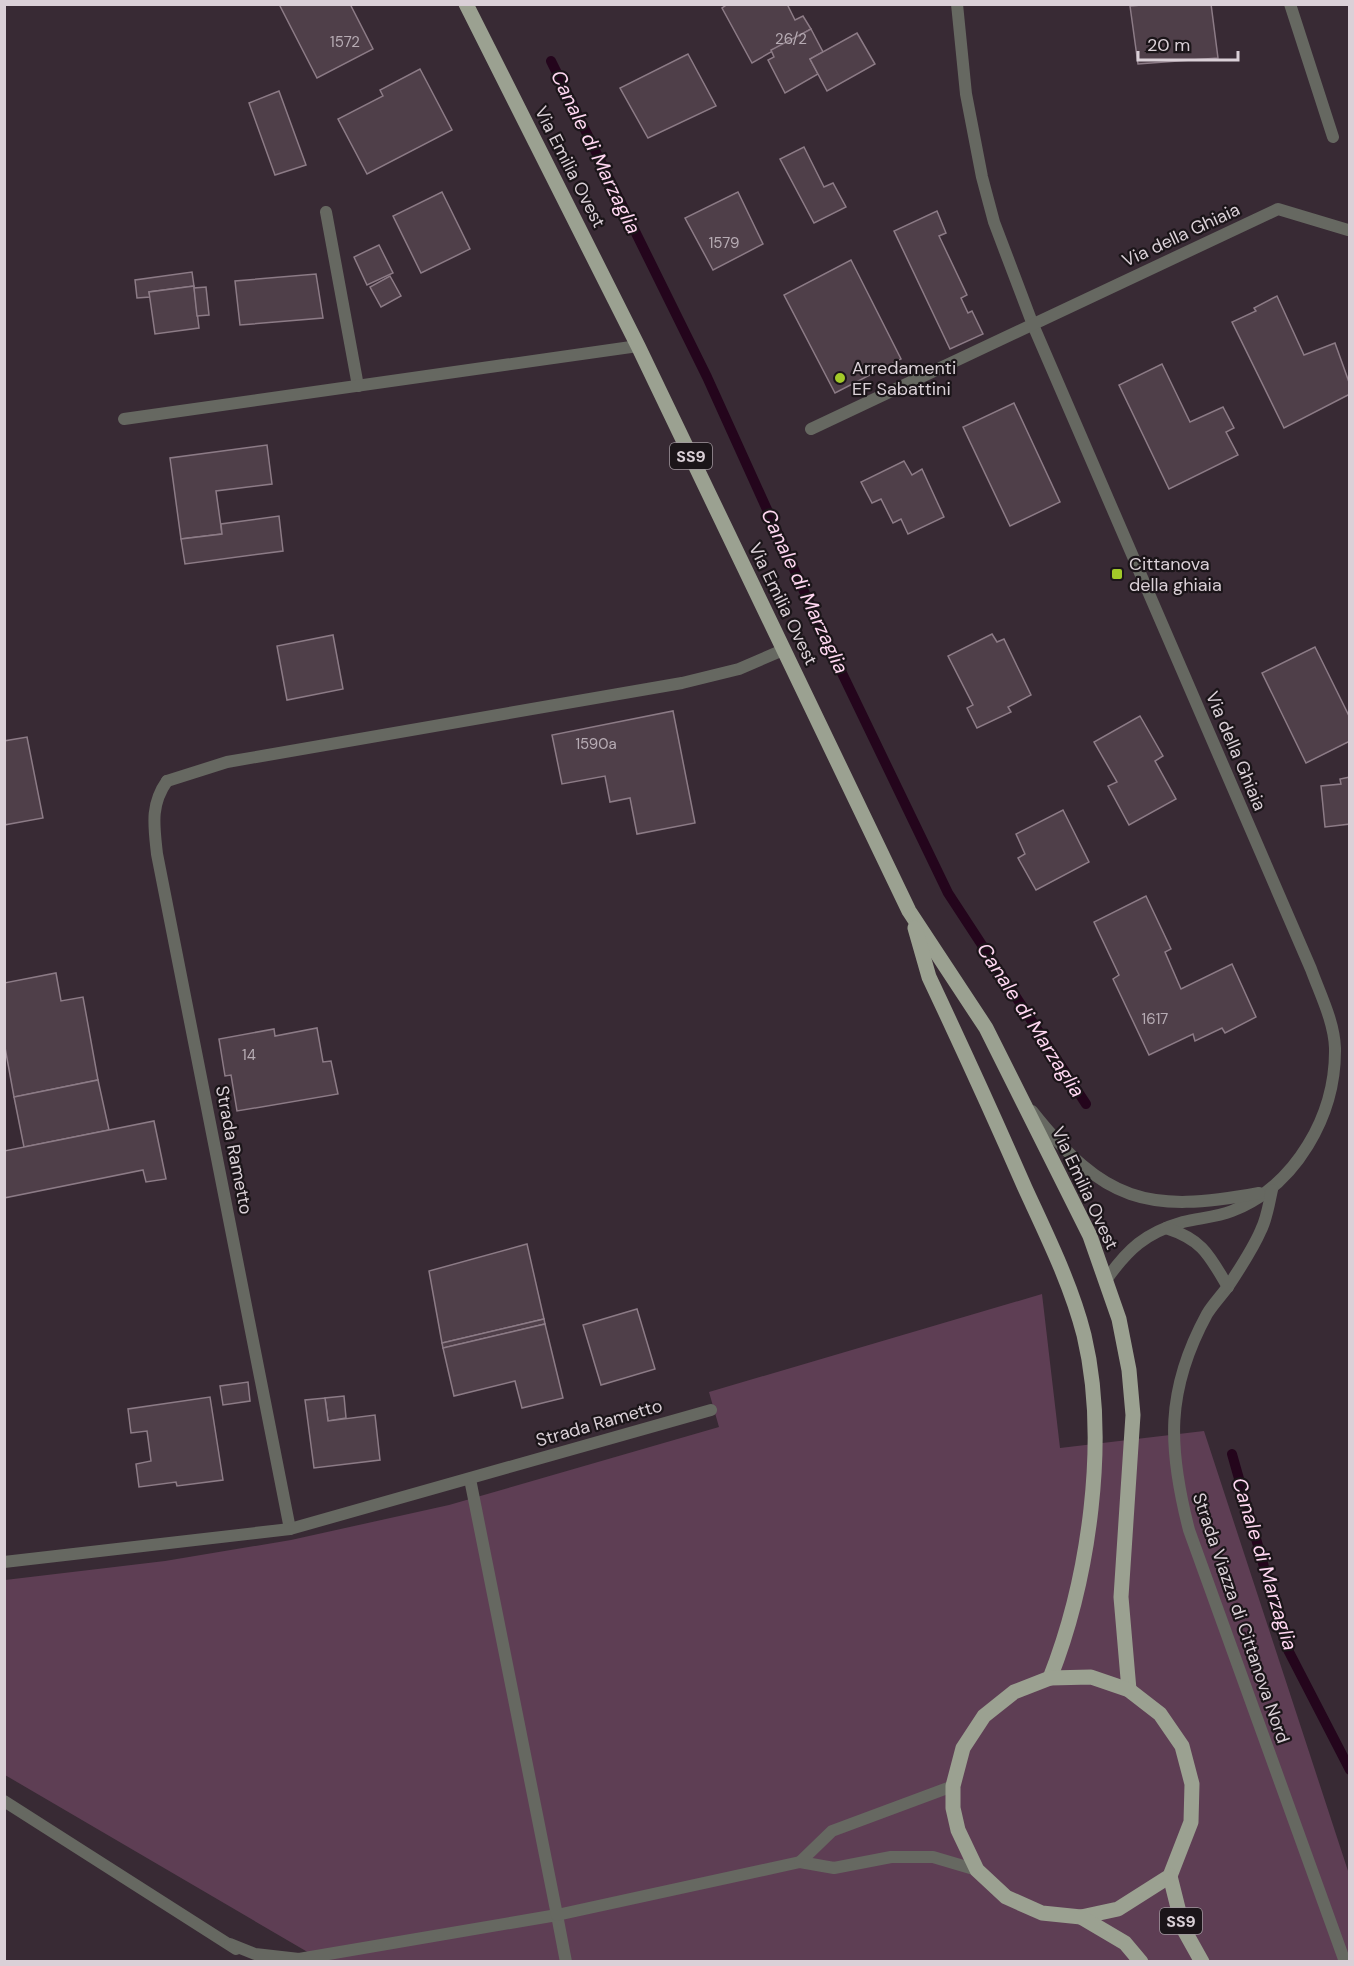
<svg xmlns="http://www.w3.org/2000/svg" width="1354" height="1966" font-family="'DM Sans',sans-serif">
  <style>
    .green { fill: #5e3e54 }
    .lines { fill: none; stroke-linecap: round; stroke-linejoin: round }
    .stream { stroke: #24051c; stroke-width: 10 }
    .building { fill: #4f3f49; stroke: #8c7b86; stroke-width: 1.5 }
    .service { stroke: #666861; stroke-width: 12 }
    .minor { stroke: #666861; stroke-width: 12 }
    .primary { stroke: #9ba191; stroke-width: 15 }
    .poi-dot { fill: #a2c929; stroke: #1b1519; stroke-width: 2 }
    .labels { text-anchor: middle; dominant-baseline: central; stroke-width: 4.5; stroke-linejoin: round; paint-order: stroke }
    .number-label { font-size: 15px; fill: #b7acb4 }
    .shield { fill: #1b1519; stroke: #a1989e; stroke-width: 1.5 }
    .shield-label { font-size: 16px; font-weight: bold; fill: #dad0d7 }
    .street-label { font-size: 18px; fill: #dad0d7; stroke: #1b1519 }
    .poi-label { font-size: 18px; fill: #dad0d7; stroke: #1b1519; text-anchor: start }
    .water-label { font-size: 20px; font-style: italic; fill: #ffd7f1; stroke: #1b1519 }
  </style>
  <rect width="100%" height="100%" fill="#382a34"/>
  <path class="green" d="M 1042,1294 L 1060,1448 L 1204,1431 L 1349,1874 L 1349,1961 L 323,1961 L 5,1775 L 5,1580 L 165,1561 L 291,1540 L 449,1505 L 719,1427 L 709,1392 Z"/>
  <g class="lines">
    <g class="stream">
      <path d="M 551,61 L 707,377 L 827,642 L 948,893 L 1086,1104"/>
      <path d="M 1232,1454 L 1287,1648 L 1350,1770"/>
    </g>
  </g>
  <g class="building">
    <path d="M 279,4 L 350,4 L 373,49 L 317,78 Z"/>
    <path d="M 728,4 L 787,4 L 795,20 L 803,16 L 811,29 L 752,63 L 722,8 Z"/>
    <path d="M 1153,4 L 1211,4 L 1218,58 L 1138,64 L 1130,6 Z"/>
    <path d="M 811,29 L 823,52 L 810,59 L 818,74 L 785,93 L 768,60 L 774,57 L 771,50 Z"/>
    <path d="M 857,33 L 875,64 L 827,91 L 810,59 Z"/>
    <path d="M 688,54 L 716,106 L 648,138 L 620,88 Z"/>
    <path d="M 420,69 L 452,130 L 367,174 L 338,119 L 383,96 L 380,90 Z"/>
    <path d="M 279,91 L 306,165 L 275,175 L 249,103 Z"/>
    <path d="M 804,147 L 824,187 L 833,183 L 846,207 L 814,223 L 780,159 Z"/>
    <path d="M 442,192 L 470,249 L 421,273 L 393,216 Z"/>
    <path d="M 738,192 L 763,244 L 713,270 L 685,218 Z"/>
    <path d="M 937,211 L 946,233 L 939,236 L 967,295 L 961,298 L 968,313 L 972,311 L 983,334 L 950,349 L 894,231 Z"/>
    <path d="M 379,245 L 393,273 L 367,285 L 354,257 Z"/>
    <path d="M 851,260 L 901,359 L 835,393 L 784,295 Z"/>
    <path d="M 192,272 L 194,286 L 149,292 L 150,297 L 137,298 L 135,280 Z"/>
    <path d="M 316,274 L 323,318 L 240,325 L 235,281 Z"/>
    <path d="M 390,276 L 401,296 L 381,307 L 370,287 Z"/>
    <path d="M 194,286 L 199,328 L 155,334 L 149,292 Z"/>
    <path d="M 206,287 L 209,315 L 197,316 L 194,288 Z"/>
    <path d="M 1277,296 L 1304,355 L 1335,343 L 1350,385 L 1350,394 L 1284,428 L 1232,322 L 1256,311 L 1254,308 Z"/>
    <path d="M 1162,364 L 1190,422 L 1223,407 L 1234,428 L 1226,432 L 1238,455 L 1169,489 L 1119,385 Z"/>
    <path d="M 1014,403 L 1060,502 L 1010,526 L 963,427 Z"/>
    <path d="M 267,445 L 272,484 L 216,491 L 222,534 L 181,539 L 170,458 Z"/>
    <path d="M 904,461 L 912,475 L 922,469 L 944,517 L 908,534 L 901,519 L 893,523 L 881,499 L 872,503 L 861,482 Z"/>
    <path d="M 279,516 L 283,551 L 185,564 L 181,539 L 222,534 L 221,524 Z"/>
    <path d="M 992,634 L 997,642 L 1004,639 L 1031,695 L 1008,707 L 1011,712 L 977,728 L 967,708 L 973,705 L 948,656 Z"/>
    <path d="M 333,635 L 343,689 L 287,700 L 277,646 Z"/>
    <path d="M 1315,647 L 1350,718 L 1350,741 L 1306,763 L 1262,673 Z"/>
    <path d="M 673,711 L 695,823 L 637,834 L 630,798 L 610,802 L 605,776 L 562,784 L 552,735 Z"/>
    <path d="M 1140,716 L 1163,756 L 1155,761 L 1176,799 L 1129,825 L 1108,786 L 1117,782 L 1094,742 Z"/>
    <path d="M 27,737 L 43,818 L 4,825 L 4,741 Z"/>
    <path d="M 1350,777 L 1350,824 L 1325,827 L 1321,786 L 1341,784 L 1340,779 Z"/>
    <path d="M 1063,810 L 1089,862 L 1036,890 L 1018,858 L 1025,854 L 1016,834 Z"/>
    <path d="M 1146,896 L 1171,949 L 1165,952 L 1181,989 L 1232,964 L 1256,1017 L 1225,1033 L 1222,1028 L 1195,1041 L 1193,1034 L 1149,1055 L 1113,979 L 1119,975 L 1094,922 Z"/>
    <path d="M 56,973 L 61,1001 L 83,997 L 98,1080 L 14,1097 L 4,1042 L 4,983 Z"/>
    <path d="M 317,1028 L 323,1062 L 331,1061 L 338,1094 L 237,1111 L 231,1075 L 225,1076 L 219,1039 L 274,1029 L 275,1036 Z"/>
    <path d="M 98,1080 L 109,1130 L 24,1147 L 14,1097 Z"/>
    <path d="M 154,1121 L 166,1179 L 146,1182 L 143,1170 L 4,1198 L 4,1151 Z"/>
    <path d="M 527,1244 L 544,1319 L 442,1343 L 429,1271 Z"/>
    <path d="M 637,1309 L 655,1369 L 601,1385 L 583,1325 Z"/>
    <path d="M 544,1319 L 545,1324 L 443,1348 L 442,1343 Z"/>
    <path d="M 545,1324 L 563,1398 L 522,1408 L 515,1381 L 454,1396 L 443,1348 Z"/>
    <path d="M 248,1382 L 250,1401 L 223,1405 L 220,1386 Z"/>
    <path d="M 344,1396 L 346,1418 L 328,1421 L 325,1398 Z"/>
    <path d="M 210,1397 L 223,1480 L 177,1486 L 176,1482 L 139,1487 L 136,1464 L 151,1461 L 147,1431 L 131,1433 L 128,1409 Z"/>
    <path d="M 325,1398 L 328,1421 L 375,1415 L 380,1460 L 314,1468 L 305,1400 Z"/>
  </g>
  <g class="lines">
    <g class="service">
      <path d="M 326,212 L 358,386"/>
      <path d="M 124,419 L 638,346"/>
      <path d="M 167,781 L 227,762 L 682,683 L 739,669 L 783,650"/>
      <path d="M 4,1801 L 236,1949"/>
      <path d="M 230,1944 L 255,1954 L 299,1959 L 557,1915 L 566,1962"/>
    </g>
    <g class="minor">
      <path d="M 957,4 L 966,94 L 982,177 L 994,222 L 1033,325 L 1311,969 C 1320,994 1334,1021 1335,1048 C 1336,1115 1296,1186 1232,1211 C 1217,1217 1199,1218 1183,1222 C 1145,1233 1128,1249 1106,1280"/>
      <path d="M 1290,4 L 1333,137"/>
      <path d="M 811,429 L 1278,209 L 1348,230"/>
      <path d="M 167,781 C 150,805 154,826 157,854 L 290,1529"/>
      <path d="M 1032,1111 C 1104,1202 1147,1214 1259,1193"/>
      <path d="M 1272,1190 C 1269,1203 1267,1218 1261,1230 C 1253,1249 1240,1268 1229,1285 C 1222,1295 1213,1304 1207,1314 C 1165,1391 1168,1448 1189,1530 L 1345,1962"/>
      <path d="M 1166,1228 C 1203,1240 1209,1255 1228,1287"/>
      <path d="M 470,1479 L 557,1915 L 800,1862 L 834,1868 L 891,1857 L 933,1857 L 977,1870"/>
      <path d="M 4,1562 L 290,1529 L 711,1410"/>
      <path d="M 800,1862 L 832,1831 L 953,1786"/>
    </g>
    <g class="primary">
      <path d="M 466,4 L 638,346 L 909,911 L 986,1028 L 1090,1236 L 1119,1319 L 1129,1370 L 1133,1415 L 1121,1597 L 1129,1690"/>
      <path d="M 915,928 L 929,977 C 962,1047 994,1117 1025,1188 C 1047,1236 1071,1284 1084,1335 C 1109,1440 1089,1579 1050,1678"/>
      <path d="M 1091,1677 L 1129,1690 L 1160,1714 L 1182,1746 L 1192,1784 L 1191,1822 L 1170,1876 L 1118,1909 L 1081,1917 L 1042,1913 L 1006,1897 L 977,1870 L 958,1830 L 953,1808 L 953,1786 L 963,1748 L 984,1716 L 1014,1692 L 1050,1678 Z"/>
      <path d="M 1170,1876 L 1183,1928 L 1202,1962"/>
      <path d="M 1081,1917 L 1125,1943 L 1141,1962"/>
    </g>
  </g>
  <g class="poi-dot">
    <circle cx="840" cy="378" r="6"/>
    <rect x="1111" y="568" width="12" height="12" rx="3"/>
  </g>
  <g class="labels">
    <g class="number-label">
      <text x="791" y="39">26/2</text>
      <text x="345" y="42">1572</text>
      <text x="724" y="243">1579</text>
      <text x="596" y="744">1590a</text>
      <text x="1155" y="1019">1617</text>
      <text x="249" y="1055">14</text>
    </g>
    <g class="shield">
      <rect x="670" y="443" width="42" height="26" rx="4.5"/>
      <rect x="1160" y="1908" width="42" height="26" rx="4.5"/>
    </g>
    <g class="shield-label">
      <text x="691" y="456">SS9</text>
      <text x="1181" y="1921">SS9</text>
    </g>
    <g class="street-label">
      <text transform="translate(570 167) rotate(63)">Via Emilia Ovest</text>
      <text transform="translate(1181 235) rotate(-25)">Via della Ghiaia</text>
      <text transform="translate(783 604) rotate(64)">Via Emilia Ovest</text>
      <text transform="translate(1236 751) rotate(67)">Via della Ghiaia</text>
      <text transform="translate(234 1150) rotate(79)">Strada Rametto</text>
      <text transform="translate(1085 1188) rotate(65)">Via Emilia Ovest</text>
      <text transform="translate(599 1423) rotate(-16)">Strada Rametto</text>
      <text transform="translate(1241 1618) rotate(71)">Strada Viazza di Cittanova Nord</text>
    </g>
    <g class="poi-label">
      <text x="852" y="368">Arredamenti<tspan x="852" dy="21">EF Sabattini</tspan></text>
      <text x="1129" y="564">Cittanova<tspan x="1129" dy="21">della ghiaia</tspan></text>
    </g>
    <g class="water-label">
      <text transform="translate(596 152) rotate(64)">Canale di Marzaglia</text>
      <text transform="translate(805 591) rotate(65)">Canale di Marzaglia</text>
      <text transform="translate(1031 1020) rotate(57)">Canale di Marzaglia</text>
      <text transform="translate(1265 1564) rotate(73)">Canale di Marzaglia</text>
    </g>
  </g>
  <rect width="1354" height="1966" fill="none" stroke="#dad0d7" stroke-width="12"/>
  <path d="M1138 51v9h100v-9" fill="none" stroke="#dad0d7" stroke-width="3"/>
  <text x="1147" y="51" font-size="18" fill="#dad0d7" stroke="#1b1519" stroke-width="4.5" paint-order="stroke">20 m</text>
</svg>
